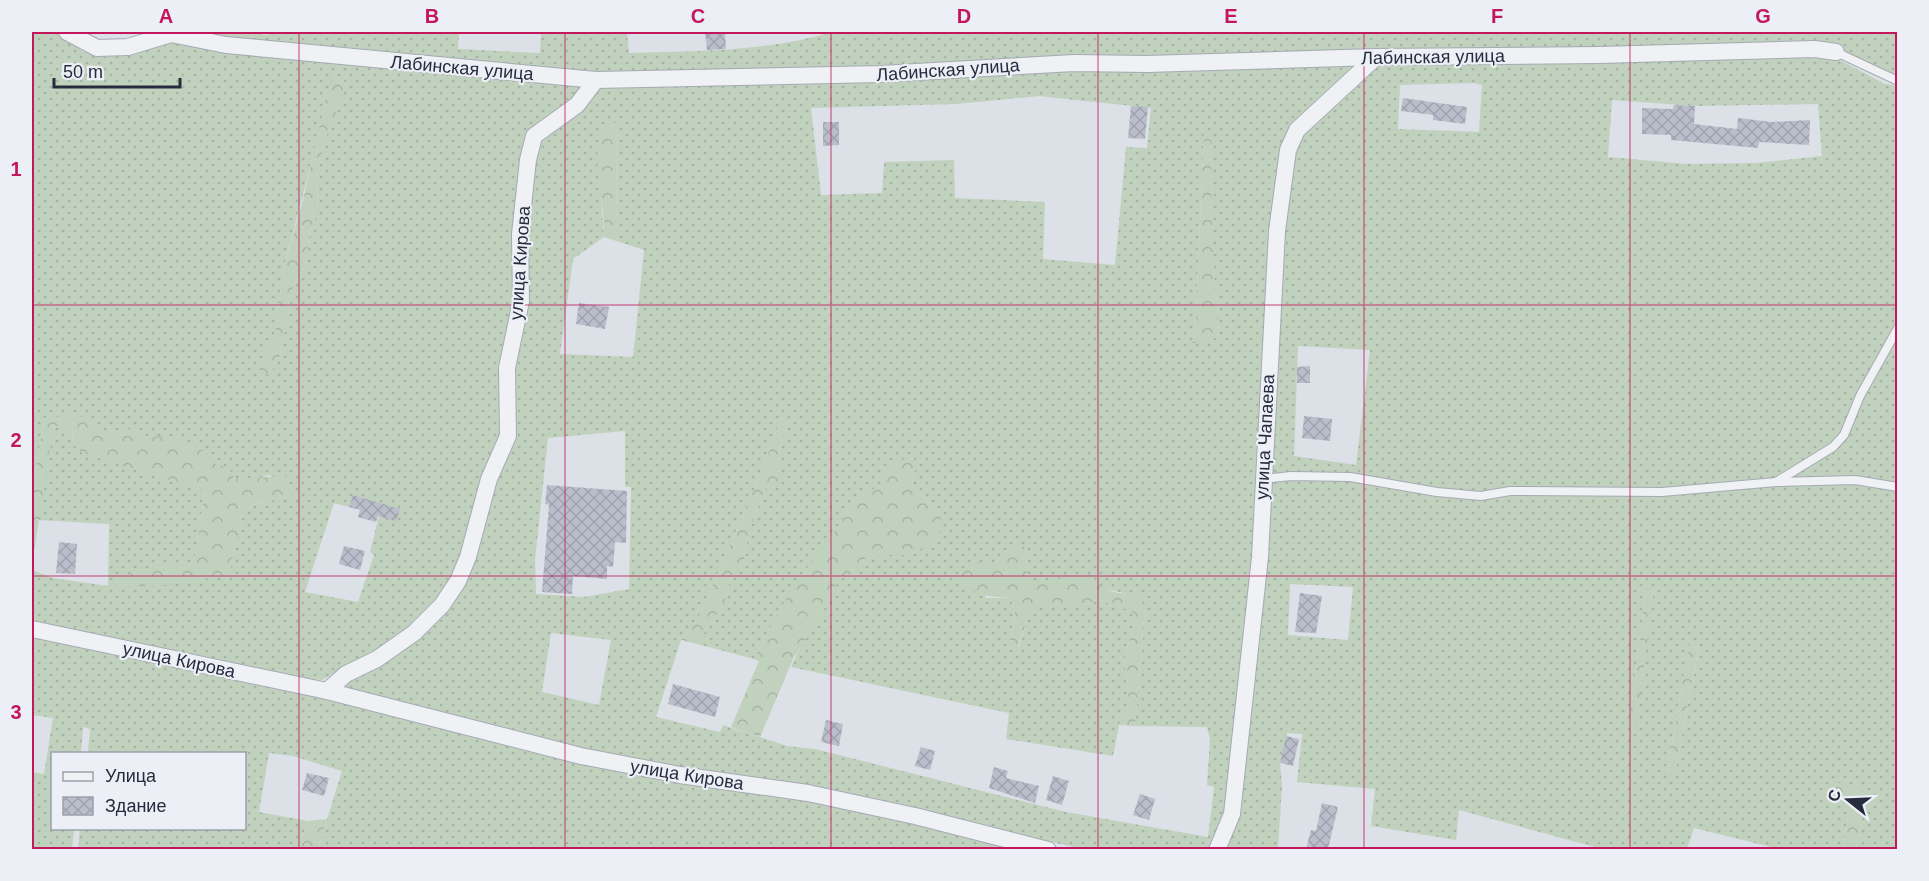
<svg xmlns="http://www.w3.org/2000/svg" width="1929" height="881" font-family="Helvetica,sans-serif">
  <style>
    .grass { fill: url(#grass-dots); fill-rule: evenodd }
    .forest { fill: url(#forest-crowns) }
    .building { fill: url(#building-cross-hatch) }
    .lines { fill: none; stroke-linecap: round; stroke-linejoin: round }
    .lane-casing { stroke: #a5aab4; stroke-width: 10 }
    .street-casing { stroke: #a5aab4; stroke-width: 18 }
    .lane { stroke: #eff1f5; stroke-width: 8 }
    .street { stroke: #eff1f5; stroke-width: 16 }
    .grid { fill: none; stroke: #c2185b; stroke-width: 1.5; stroke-opacity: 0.55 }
    .labels { text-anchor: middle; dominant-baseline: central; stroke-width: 4.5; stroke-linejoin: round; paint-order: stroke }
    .street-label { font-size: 18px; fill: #262c3e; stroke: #eceff5 }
    .neatline { fill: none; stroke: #c2185b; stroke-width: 2 }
    .grid-label { font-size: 20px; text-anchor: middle; font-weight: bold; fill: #c2185b }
  </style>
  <defs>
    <pattern id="grass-dots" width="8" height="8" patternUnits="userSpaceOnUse" patternTransform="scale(1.5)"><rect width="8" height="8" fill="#c0d1bd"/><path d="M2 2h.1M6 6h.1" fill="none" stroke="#a5b4a4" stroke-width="1.8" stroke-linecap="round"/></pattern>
    <pattern id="forest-crowns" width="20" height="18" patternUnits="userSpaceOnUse" patternTransform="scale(1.5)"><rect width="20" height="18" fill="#c0d1bd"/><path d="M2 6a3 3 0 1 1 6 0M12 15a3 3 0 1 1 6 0" fill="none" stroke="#a5b4a4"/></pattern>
    <pattern id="building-cross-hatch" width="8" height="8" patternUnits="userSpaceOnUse" patternTransform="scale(1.5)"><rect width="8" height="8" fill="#babeca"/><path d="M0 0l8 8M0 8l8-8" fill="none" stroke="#a0a3af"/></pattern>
  </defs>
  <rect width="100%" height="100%" fill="#dce0e7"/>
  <g class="grass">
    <path d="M 32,32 L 59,32 L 82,51 L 99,57 L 118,56 L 176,41 L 587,83 L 576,98 L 539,126 L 504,436 L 453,583 L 405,633 L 322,680 L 299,678 L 32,623 L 32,570 L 53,578 L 108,586 L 109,524 L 38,520 L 54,425 L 72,431 L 74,445 L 205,490 L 195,558 L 189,566 L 159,566 L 117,580 L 116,587 L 229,575 L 242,516 L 252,505 L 292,496 L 270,475 C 260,477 244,483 234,478 C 227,475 222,468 215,464 C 190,449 169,435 139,436 L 132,430 L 101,431 L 45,417 L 32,490 ZM 334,77 L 347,83 L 327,134 L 317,177 L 318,212 L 310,231 L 305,267 L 294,283 L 279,360 L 265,353 L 274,338 L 284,267 ZM 353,495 L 382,504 L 370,552 L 374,555 L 358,602 L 305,592 L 334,503 L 349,507 Z"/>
    <path d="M 177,32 L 241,32 L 267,35 L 270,32 L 459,32 L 458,49 L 540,53 L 541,32 L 627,32 L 629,53 C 697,51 766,52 832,32 L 1897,32 L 1898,77 L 1840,50 L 574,74 Z"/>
    <path d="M 1830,55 L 1885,84 L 1897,86 L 1897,849 L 1856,849 L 1866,797 L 1850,802 L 1843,849 L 1779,849 L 1694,828 L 1687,849 L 1602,849 L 1459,810 L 1456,840 L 1371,826 L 1375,789 L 1297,782 L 1302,734 L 1287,733 L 1280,763 L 1282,785 L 1278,849 L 1222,850 L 1237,809 L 1282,217 L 1300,131 L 1361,76 L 1385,61 ZM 1473,83 L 1482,85 L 1479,132 L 1398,129 L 1400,85 ZM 1612,100 L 1695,106 L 1818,104 L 1822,156 L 1757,163 L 1686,164 L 1608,157 ZM 1298,346 L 1370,350 L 1356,465 L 1294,456 ZM 1290,584 L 1353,587 L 1348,640 L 1288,635 ZM 1646,590 L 1654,590 L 1629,724 ZM 1689,645 L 1699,646 L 1675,773 L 1667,773 Z"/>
    <path d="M 1366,62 L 1293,130 L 1256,457 L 1255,529 L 1227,808 L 1212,849 L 1083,849 L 820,790 L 622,758 L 334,688 L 433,621 L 511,434 L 522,233 L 537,137 L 600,83 L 1076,67 ZM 1039,96 L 1151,108 L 1147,148 L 1126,147 L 1115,265 L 1043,259 L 1045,202 L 955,198 L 954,160 L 884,162 L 882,193 L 821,195 L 811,108 L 956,104 ZM 617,123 L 616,241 L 644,250 L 633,357 L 560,354 L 573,259 L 604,237 L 601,197 ZM 1204,133 L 1212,133 C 1211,182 1211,229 1214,277 C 1215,298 1221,316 1218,337 L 1192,343 L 1195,332 ZM 781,418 L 789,423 C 778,441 778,460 778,480 L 766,487 L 748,534 L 744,560 L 733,570 L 725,601 L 697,644 L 754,659 L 776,618 L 841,523 L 849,506 L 864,494 L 915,469 L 912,486 L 941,514 L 929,544 L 909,555 L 881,555 L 867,558 L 838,581 L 822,613 L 804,639 L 791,667 L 1009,713 L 1006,739 L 1113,756 L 1119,725 L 1129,703 L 1124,661 L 1135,619 L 1133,611 L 1099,600 L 1082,605 L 1031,605 L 1019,647 L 1010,643 L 1015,613 L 1011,598 L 985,598 L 993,564 L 1008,548 L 1028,549 L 1027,581 L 1044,583 L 1061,579 L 1137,596 L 1145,608 L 1135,726 L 1207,727 L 1210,739 L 1207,785 L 1214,787 L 1208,837 L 1066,812 L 815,749 L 787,746 L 723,725 L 720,732 L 656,717 L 681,640 L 697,621 L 761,473 ZM 625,431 L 625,487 L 631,487 L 629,589 L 584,597 L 536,594 L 535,560 L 548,438 ZM 551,633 L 611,640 L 599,705 L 542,692 Z"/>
    <path d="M 32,637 C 125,653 216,677 310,693 L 845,806 L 1029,849 L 318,849 L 342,771 L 293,756 L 269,753 L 259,812 L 308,821 L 297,849 L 78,849 L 80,829 L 244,828 L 244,754 L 88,753 L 90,729 L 83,727 L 81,753 L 52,754 L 52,828 L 74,829 L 72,849 L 32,849 L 32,772 L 44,774 L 53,718 L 32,715 Z"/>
  </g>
  <g class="forest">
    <path d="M 334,77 L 348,83 L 327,134 L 317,177 L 318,212 L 310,231 L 305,267 L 294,283 L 279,360 L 271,373 L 259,378 L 265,353 L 274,338 L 284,267 L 303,200 L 327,93 Z"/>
    <path d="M 609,122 L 617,123 L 616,241 L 604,237 C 606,201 589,159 603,125 Z"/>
    <path d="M 1204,133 L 1212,133 C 1211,181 1212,229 1214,277 C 1215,298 1221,316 1218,337 L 1192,344 L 1195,332 Z"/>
    <path d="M 79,416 L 94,420 L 101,431 L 132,429 L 139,436 C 166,435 202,441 217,465 L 229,467 L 234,479 L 285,476 L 290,485 L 292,496 L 252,505 L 242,516 L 229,575 L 169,585 L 116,587 L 117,580 L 139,570 L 159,566 L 189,566 L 195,558 L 205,491 L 82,453 L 74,445 L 72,431 L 54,425 L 32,564 L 32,490 L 45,417 Z"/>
    <path d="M 781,418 L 789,423 C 778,441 778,460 778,481 L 766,488 L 748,534 L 744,560 L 733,570 L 725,601 L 697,644 L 681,640 L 697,621 L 761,473 Z"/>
    <path d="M 914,456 L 915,469 L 912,486 L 941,514 L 942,528 L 929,544 L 909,555 L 881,555 L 867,558 L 838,581 L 822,613 L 793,659 L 760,737 L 731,727 L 759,661 L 754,659 L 791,589 L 841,523 L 849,506 L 864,494 L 879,486 L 886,465 Z"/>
    <path d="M 1020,546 L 1028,548 L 1027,581 C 1050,584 1070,574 1093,577 C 1102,593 1120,593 1137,595 L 1145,608 L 1135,726 L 1119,725 L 1129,703 L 1124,661 L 1135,619 L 1132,611 L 1099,600 L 1082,605 L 1032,605 L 1018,647 L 1010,644 L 1015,613 L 1011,598 C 988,597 975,596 957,578 L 973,561 L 993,564 L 1008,548 Z"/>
    <path d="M 1646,590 L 1654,590 L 1636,724 L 1629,724 Z"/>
    <path d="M 1689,644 L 1699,645 L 1675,773 L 1667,774 Z"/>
    <path d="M 1836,782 L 1861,788 L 1866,797 L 1856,849 L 1843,849 L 1850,802 L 1832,796 Z"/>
    <path d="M 327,819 L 318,849 L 297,849 L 308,821 Z"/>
  </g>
  <g class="building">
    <path d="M 705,32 L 725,32 L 726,49 L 707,50 Z"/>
    <path d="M 1403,98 L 1467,107 L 1465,124 L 1433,120 L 1433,115 L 1401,111 Z"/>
    <path d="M 1674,105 L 1695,106 L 1694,124 L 1737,129 L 1738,118 L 1772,122 L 1810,120 L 1809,145 L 1759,142 L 1758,148 L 1671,140 L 1671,135 L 1642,134 L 1642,108 L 1673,109 Z"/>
    <path d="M 1131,106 L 1148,107 L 1145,139 L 1128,138 Z"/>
    <path d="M 823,122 L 839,122 L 839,145 L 823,146 Z"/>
    <path d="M 579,303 L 609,307 L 605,329 L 576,324 Z"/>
    <path d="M 1310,366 L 1310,383 L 1297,383 L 1297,367 Z"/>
    <path d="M 1304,416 L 1332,419 L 1330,441 L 1302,438 Z"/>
    <path d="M 547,485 L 627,491 L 626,543 L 615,542 L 613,567 L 607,566 L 607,579 L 573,576 L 572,594 L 542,592 L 549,505 L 545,504 Z"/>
    <path d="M 353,495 L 400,509 L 396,521 L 378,516 L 376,522 L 358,517 L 360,510 L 349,507 Z"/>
    <path d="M 59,542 L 77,544 L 75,574 L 56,573 Z"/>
    <path d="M 344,546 L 365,551 L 360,570 L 339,564 Z"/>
    <path d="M 1300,593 L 1322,596 L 1316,633 L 1295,632 Z"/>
    <path d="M 673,684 L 720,697 L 715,717 L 668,704 Z"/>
    <path d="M 826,720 L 843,724 L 839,746 L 821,742 Z"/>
    <path d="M 1286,736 L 1299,739 L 1293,766 L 1280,763 Z"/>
    <path d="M 921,747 L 935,751 L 930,770 L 915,766 Z"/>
    <path d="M 994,767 L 1008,771 L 1006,778 L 1039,786 L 1035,803 L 989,788 Z"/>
    <path d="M 307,773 L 329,778 L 324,796 L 302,790 Z"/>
    <path d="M 1053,776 L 1069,781 L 1062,805 L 1046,800 Z"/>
    <path d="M 1140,794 L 1155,799 L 1149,820 L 1133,815 Z"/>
    <path d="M 1322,803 L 1338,807 L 1328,849 L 1306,849 L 1311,830 L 1316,831 Z"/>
  </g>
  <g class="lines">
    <g class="lane-casing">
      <g id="lane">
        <path d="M 1836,52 L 1898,81"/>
        <path d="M 1262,479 L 1291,476 L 1350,477 L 1437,492 L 1481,496 L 1510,491 L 1662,492 L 1776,482 L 1855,480 L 1898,487"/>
        <path d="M 1776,482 L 1833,447 L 1844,435 L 1860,396 L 1898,328"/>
      </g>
    </g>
    <g class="street-casing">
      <g id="street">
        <path d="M 67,32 L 97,48 L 128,47 L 171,34 L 226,45 L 596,80 L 881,74 L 1074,63 L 1147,64 L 1376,57 L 1599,55 L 1815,49 L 1836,52"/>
        <path d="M 32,629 L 327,691 L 581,756 L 680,775 L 808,793 L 915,816 L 1048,850"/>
        <path d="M 327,691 L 346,674 L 377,659 L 414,633 L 442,605 L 458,581 L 468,557 L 489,479 L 508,436 L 507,368 L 521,301 L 520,234 L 528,160 L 534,136 L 577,105 L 596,80"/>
        <path d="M 1217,850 L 1232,814 L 1260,557 L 1277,231 L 1288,150 L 1297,130 L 1376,57"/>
      </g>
    </g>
    <use href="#lane" class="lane"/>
    <use href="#street" class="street"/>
  </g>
  <path class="grid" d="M 299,32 L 299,850M 565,32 L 565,850M 831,32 L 831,850M 1098,32 L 1098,850M 1364,32 L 1364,850M 1630,32 L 1630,850M 32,305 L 1898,305M 32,576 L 1898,576"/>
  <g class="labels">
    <g class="street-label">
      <text transform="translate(1433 57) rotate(-1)">Лабинская улица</text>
      <text transform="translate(462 68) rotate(5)">Лабинская улица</text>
      <text transform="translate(948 70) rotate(-4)">Лабинская улица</text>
      <text transform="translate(520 263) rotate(-86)">улица Кирова</text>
      <text transform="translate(1265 437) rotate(-87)">улица Чапаева</text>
      <text transform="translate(179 660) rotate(12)">улица Кирова</text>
      <text transform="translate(687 775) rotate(9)">улица Кирова</text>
    </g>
  </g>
  <rect width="1929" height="881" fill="none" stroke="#eceff5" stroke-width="66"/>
  <rect x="51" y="752" width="195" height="78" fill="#eceff5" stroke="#9da1ac" stroke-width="1.5"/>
  <rect x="63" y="772" width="30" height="9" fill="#eff1f5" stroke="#9da1ac" stroke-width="1.5"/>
  <text x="105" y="782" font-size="18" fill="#262c3e">Улица</text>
  <rect x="63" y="797" width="30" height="18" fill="url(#building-cross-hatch)" stroke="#9da1ac" stroke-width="1.5"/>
  <text x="105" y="812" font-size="18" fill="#262c3e">Здание</text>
  <g transform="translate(1848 800) rotate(288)" stroke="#eceff5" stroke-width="4.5" paint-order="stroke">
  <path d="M0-4.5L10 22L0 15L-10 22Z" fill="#262c3e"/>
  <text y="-9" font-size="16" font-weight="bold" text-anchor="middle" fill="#262c3e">С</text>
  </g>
  <path d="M54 78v9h126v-9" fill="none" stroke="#262c3e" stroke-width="3"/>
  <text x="63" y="78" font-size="18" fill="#262c3e" stroke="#eceff5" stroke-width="4.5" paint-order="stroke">50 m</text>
  <rect x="33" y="33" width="1863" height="815" class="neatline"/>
  <g class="grid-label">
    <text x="166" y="23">A</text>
    <text x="432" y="23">B</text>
    <text x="698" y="23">C</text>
    <text x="964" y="23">D</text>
    <text x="1231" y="23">E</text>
    <text x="1497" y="23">F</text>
    <text x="1763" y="23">G</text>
    <text x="16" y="176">1</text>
    <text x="16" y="447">2</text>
    <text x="16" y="719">3</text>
  </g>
</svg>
